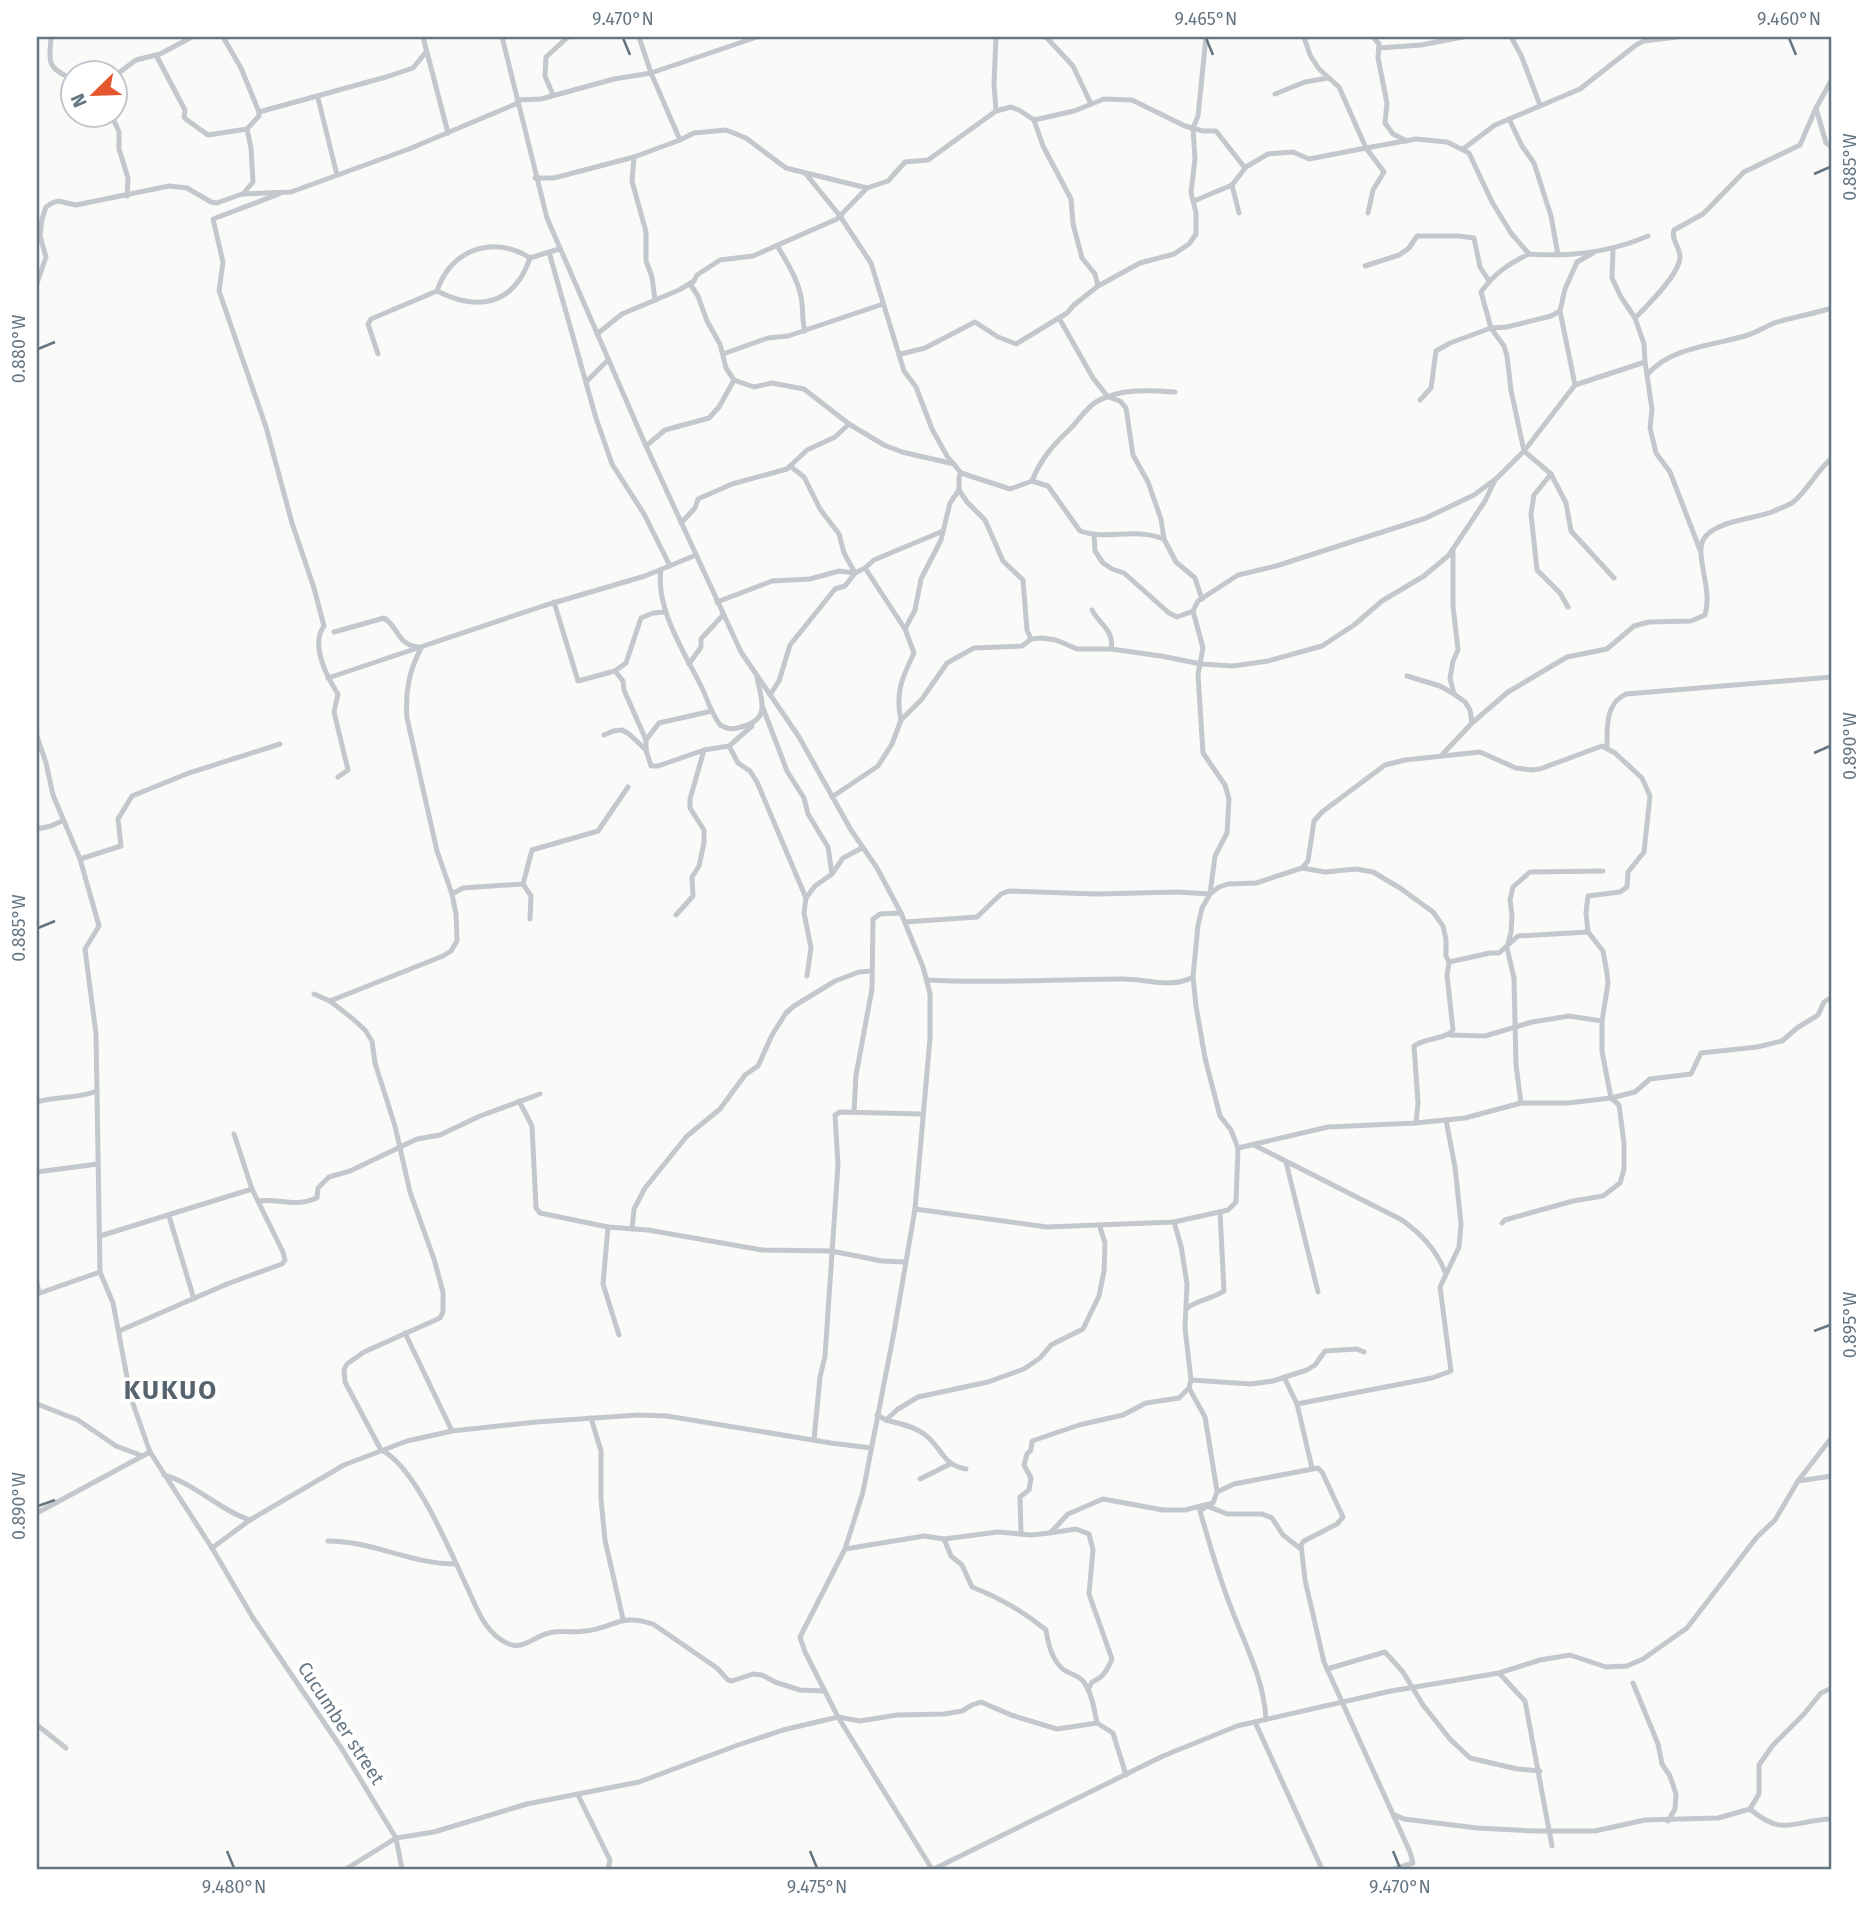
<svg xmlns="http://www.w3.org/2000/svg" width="1869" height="1906" font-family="'Fira Sans',sans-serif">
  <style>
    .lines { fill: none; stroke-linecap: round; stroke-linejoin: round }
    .minor { stroke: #c3c8cc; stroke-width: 5 }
    .ticks { fill: none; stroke: #657683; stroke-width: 2.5 }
    .labels { text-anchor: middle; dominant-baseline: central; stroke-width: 7; stroke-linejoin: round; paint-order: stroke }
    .street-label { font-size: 19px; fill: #657683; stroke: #fff }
    .district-label { font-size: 26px; font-weight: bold; letter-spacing: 2px; fill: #57646e; stroke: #fff }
    .neatline { fill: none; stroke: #657683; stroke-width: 2.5 }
    .ticks-label { font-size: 18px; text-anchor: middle; fill: #657683 }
  </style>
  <rect width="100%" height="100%" fill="#fafaf8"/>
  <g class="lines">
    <g class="minor">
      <path d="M 51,37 C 49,65 47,67 74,80"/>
      <path d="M 223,37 L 241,68 L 259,112 L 259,116 L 247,129 L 251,148 L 253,182 L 243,194"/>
      <path d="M 423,37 L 448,133"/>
      <path d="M 502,37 L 547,218 L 646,446 L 741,652 L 799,737 L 851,830 L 877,868 L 901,913 L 923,967 L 930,994 L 930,1038 L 915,1209 L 894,1332 L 863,1492 L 845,1549 L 800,1637 L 805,1652 L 838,1717 L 932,1869"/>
      <path d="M 639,37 L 651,73 L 680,140 L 694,133 L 726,130 L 746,138 L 786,168 L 867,188 L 888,181 L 905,162 L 928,160 L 996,111 L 1011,107 L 1019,110 L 1034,120 L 1043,146 L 1071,199 L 1073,224 L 1082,258 L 1095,274 L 1098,286"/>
      <path d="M 996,37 L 994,84 L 996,111"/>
      <path d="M 1046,37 L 1073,66 L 1091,104"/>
      <path d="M 1304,37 L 1310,55 L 1319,69 L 1339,87 L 1366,148 L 1416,139 L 1447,142 L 1469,153 L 1492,202 L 1511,233 L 1529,254 C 1508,264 1495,273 1481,292 L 1491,328 L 1504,346 L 1507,356 L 1511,390 L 1524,451 L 1551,474 L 1566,503 L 1571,531 L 1614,578"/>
      <path d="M 1373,37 L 1379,44 L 1378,58 L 1387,103 L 1385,123 L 1393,134 L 1407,141"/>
      <path d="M 1511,37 L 1521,55 L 1540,105"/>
      <path d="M 1379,48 L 1421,45 L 1463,37"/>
      <path d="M 156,55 L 185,110 L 184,117 L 187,120 L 208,135 L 247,129"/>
      <path d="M 116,75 L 136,60 L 160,54 L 192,37"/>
      <path d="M 1275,94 L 1305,82 L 1328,78"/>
      <path d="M 553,95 L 545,76 L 546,57 L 568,37"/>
      <path d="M 318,98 L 337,175"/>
      <path d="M 517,100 L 541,99 L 614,79 L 651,73 L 757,37"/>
      <path d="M 1816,108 L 1826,143 L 1832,147"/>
      <path d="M 259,112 L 386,77 L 413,68 L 426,52"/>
      <path d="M 112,116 L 119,132 L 119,149 L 128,178 L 127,196"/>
      <path d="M 1509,119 L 1522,146 L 1534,163 L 1551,216 L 1558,255"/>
      <path d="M 1034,120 L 1074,111 L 1104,99 L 1132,100 L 1185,126 L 1203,131 L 1216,131 L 1245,168"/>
      <path d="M 1463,149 L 1495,125 L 1580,89 L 1636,45 L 1644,41 L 1677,37"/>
      <path d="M 806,174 L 840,216 L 871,263 L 904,371 L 916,387 L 932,429 L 947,456 L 961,473 L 1010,489 L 1032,481 C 1040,460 1053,445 1070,429 C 1078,421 1086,408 1096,402 C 1120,388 1149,390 1175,392"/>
      <path d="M 535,178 L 554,178 L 634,157"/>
      <path d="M 279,194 L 213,219 L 223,262 L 219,291 L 266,427 L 292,523 L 314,588 L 324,626 C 310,645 327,677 338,694 L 334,712 L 348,770 L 338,777"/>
      <path d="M 1194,201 L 1232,185"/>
      <path d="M 1239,213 L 1232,185 L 1246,167 L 1268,154 L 1293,152 L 1309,159 L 1366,148 L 1384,172 L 1373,190 L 1368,213"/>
      <path d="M 778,247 C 788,264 800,283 802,303 C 803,313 802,321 805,331"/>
      <path d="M 1613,249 L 1612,278 L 1621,297 L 1635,318"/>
      <path d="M 549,252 L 596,418 L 612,464 L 644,514 L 670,566"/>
      <path d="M 1529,254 C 1570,257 1611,252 1648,236"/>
      <path d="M 1365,266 L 1399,255 L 1409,248 L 1417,236 L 1459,236 L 1474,238 L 1480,267 L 1489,281"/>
      <path d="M 37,283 L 46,257 L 40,236 L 42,219 L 46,207 L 52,203 L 58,201 L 76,205 L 169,186 L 187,188 L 211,202 L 217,203 L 242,194 L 291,192 L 409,149 L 518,103"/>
      <path d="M 690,284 L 698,296 L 707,321 L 720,344 L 726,368 L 734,380 L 754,387 L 772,383 L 804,389 L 849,424 L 884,445 L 902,452 L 954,464"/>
      <path d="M 437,291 C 450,250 493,234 530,258 L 559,249"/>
      <path d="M 655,300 L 652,277 L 646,261 L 646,232 L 632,181 L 634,157 L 680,140"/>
      <path d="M 1560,311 L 1575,385"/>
      <path d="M 1059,318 L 1093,378 L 1108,397 L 1120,401 L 1126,408 L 1133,455 L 1148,482 L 1161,519 L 1164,539 L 1176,562 L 1195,578 L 1202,599"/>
      <path d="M 597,334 L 622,314 L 679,290 L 694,281 L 697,275 L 720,260 L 753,256 L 837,219 L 867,188"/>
      <path d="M 378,354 L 368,324 L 371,319 L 437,291 C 478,312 514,305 530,258"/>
      <path d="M 723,354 L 768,338 L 788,336 L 883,304"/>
      <path d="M 901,354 L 925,348 L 975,322 L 998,337 L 1016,344 L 1067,313 L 1074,305 L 1098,286 L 1140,263 L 1174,254 L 1189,244 L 1196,234 L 1196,213 L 1191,192 L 1195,159 L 1193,128 L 1198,116 L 1206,37"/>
      <path d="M 1645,362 L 1652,409 L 1650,428 L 1656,453 L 1670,472 L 1700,550"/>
      <path d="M 1648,374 C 1670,347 1717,345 1748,335 C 1757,332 1765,327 1774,323 C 1793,317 1813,314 1832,308"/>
      <path d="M 586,382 L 608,360"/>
      <path d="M 1420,400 L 1431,388 L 1436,351 L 1450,343 L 1491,328 L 1507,327 L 1551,316 L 1560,311 L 1565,289 L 1577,262 L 1593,253"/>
      <path d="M 646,446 L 665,430 L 709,418 L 719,407 L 734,380"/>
      <path d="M 961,473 L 959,477 L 959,490 L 967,502 L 985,520 L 1003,561 L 1023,580 L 1027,630 L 1031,639"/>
      <path d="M 1551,474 L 1534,495 L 1531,514 L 1537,570 L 1560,593 L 1568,607"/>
      <path d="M 1032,481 L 1048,486 L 1080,531 C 1108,541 1133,527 1164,539"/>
      <path d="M 681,523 L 695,508 L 698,499 L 732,484 L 787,469 L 807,450 L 835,437 L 849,424"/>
      <path d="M 1094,535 L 1095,551 L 1103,563 L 1112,569 L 1124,573 L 1169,613 L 1177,617 L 1193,611"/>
      <path d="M 1453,549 L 1453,606 L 1458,650 L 1453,661 L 1450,678 L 1454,694 L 1465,702 L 1470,710 L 1472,723"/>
      <path d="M 865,568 L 905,629 L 914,653 C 902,678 895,693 901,720"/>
      <path d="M 661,570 C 655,609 686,655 703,690 C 708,702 712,714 720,725 C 728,729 732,730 741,727 C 772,719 761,701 757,677"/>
      <path d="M 554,602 L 578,681 L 615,671 L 626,663 L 641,618 L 653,613 L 666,612"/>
      <path d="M 717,602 L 772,581 L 810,579 L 839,571 L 855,573 L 865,568 L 874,560 L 943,531"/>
      <path d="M 1092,610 C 1099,624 1115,631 1111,649"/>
      <path d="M 905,629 L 915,610 L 921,579 L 941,540 L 950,503 L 959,490"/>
      <path d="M 334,632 L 384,618 C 399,627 396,644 418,647"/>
      <path d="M 689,664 L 701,647 L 701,639 L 723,615"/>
      <path d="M 615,671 L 623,681 L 624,690 L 646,740 L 646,750"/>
      <path d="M 1407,676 L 1440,686 L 1454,694"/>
      <path d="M 328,678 L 543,606 L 645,576 L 696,555"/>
      <path d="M 770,695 L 779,681 L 790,645 L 835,589 L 845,586 L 855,573 L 844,553 L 839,534 L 820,509 L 804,477 L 790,466"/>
      <path d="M 763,708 L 787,771 L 804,798 L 808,814 L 828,847 L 832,874"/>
      <path d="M 604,735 L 613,731 L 622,730 L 629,734 L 646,750 L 651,766 L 658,766 L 704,750 L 729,746 L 752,726"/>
      <path d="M 37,736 L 46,763 L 53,795 L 80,859 L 99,926 L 85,949 L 96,1034 L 100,1272"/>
      <path d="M 646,740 L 659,723 L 712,711"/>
      <path d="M 729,746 L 738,763 L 750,771 L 757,782 L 806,898"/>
      <path d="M 1607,748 C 1607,729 1605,703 1626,694 L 1832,677"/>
      <path d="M 1441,756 L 1472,723 L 1508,692 L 1567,657 L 1607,649 L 1634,626 L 1649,622 L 1691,621 L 1705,615 C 1713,590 1695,556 1703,540 C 1713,521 1754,519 1772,512 C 1778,509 1787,506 1792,503 C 1807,492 1816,471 1832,458"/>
      <path d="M 832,797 L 878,766 L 892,744 L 901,720 L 922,699 L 947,663 L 974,648 L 1022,646 L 1031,639 L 1042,638 L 1056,640 L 1077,649 L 1111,649 L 1161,656 L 1201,664 L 1233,666 L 1268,661 L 1322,646 L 1354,625 L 1382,601 L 1424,576 L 1449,555 L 1485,501 L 1495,480"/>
      <path d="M 37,829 L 51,826 L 62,821"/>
      <path d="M 80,859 L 121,846 L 118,819 L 132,796 L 189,773 L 280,744"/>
      <path d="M 1302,868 L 1325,872 L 1356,869 L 1373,872 L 1400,888 L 1433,912 L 1443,926 L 1446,939 L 1446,956 L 1449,962 L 1447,975 L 1453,1030 C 1445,1040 1426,1037 1414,1046 L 1418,1103 L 1416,1123"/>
      <path d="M 523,884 L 531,896 L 530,919"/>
      <path d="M 452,894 L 463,888 L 523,884 L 532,850 L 598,831 L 628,787"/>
      <path d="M 676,915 L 693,896 L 692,877 L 699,866 L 704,843 L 704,830 L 690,808 L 690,799 L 704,750"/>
      <path d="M 905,922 L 977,917 L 1001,894 L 1009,891 L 1096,894 L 1177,892 L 1210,894 L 1215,856 L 1227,833 L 1229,799 L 1225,785 L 1203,753 L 1198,674 L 1203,648 L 1193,611 L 1198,601 L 1238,575 L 1276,566 L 1426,518 L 1474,495 L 1497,478 L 1524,451 L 1575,385 L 1645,362 L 1644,344 L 1635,318 C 1647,306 1681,273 1680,256 C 1679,246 1671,239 1674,230 L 1703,214 L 1744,172 L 1800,145 L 1816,108 L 1832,79"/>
      <path d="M 1449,962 L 1490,953 L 1499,953 L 1518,936 L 1588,932 L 1603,951 L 1607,973 L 1608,983 L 1602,1021 L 1602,1051 L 1611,1098 L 1619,1105 L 1624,1143 L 1624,1169 L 1620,1183 L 1603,1196 L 1573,1201 L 1505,1220 L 1502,1223"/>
      <path d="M 807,976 L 811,948 L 804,913 L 806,898 L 815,886 L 832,874 L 843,858 L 862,848"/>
      <path d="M 927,980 C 993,984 1058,979 1123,979 C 1147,979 1171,989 1193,977"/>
      <path d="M 314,994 L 330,1001 L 353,1019 L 365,1030 L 372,1041 L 375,1063 L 395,1126 L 410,1192 L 434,1259 L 443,1292 L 443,1312 L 440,1318 L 364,1352 L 347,1364 L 344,1370 L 345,1382 L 381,1450 C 416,1466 451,1554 468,1589 C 477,1609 486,1635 509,1644 C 523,1650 535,1636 549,1633 C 561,1630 574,1633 586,1631 C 616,1627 620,1613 653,1624 L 717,1668 L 728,1680 L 732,1681 L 753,1674 L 762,1675 L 775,1682 L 800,1690 L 824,1691"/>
      <path d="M 330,1001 L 443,956 L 451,951 L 457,941 L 456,914 L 452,894 L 437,851 L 407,718 C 405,692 409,671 421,648"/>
      <path d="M 1450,1035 L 1485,1036 L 1532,1022 L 1569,1016 L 1602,1021"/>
      <path d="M 519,1101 L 532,1126 L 536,1208 L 540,1213 L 608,1227 L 648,1230 L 762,1250 L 831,1251 L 882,1261 L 906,1262"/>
      <path d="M 37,1102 C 56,1096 77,1099 97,1091"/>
      <path d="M 1521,1103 L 1516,1065 L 1514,978 L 1507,948 L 1511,932 L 1512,916 L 1510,900 L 1513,887 L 1530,872 L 1603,871"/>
      <path d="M 854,1112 L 856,1075 L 872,989 L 873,919 L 880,914 L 901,913"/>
      <path d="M 1254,1145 L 1402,1220 C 1421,1234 1436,1249 1445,1272"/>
      <path d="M 1238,1148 L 1328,1127 L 1416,1123 L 1465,1118 L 1521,1103 L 1568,1103 L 1611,1098 L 1635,1092 L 1650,1079 L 1691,1074 L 1701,1053 L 1757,1047 L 1782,1041 L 1797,1028 L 1818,1015 L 1824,1002 L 1832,997"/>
      <path d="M 1286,1162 L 1318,1292"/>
      <path d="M 37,1172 L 98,1164"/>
      <path d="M 258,1201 C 280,1198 294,1208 317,1198 L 318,1188 L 329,1177 L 350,1171 L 417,1139 L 440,1135 L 480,1116 L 540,1094"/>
      <path d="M 915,1209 L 1047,1227 L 1174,1222 L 1228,1210 L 1236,1202 L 1238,1148 L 1231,1130 L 1220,1116 L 1205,1058 L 1196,1006 L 1193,977 L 1198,925 L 1202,908 L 1210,894 L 1219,887 L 1228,884 L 1256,883 L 1302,868 L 1308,861 L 1314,821 L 1322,812 L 1385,765 L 1405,760 L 1480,752 L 1516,768 L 1531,770 L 1540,769 L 1602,746 L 1615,753 L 1642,778 L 1650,796 L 1644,852 L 1628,872 L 1627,887 L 1620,892 L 1588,896 L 1586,913 L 1588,932"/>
      <path d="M 169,1216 L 194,1299"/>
      <path d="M 1174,1222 L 1181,1246 L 1187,1284 L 1185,1328 L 1191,1380 L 1189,1388 L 1205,1417 L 1217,1491"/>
      <path d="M 608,1227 L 603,1284 L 619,1335"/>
      <path d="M 632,1229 L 634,1209 L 645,1188 L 687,1136 L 720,1109 L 745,1075 L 758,1066 L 772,1035 L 786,1013 L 794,1006 L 835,981 L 859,972 L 872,971"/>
      <path d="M 100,1236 L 252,1189"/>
      <path d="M 37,1283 L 39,1293"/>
      <path d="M 37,1294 L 100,1272 L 113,1303 L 131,1398 L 150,1452 L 212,1548 L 253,1618 L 342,1749 L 396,1838 L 434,1832 L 527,1804 L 639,1782 L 738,1745 L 783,1730 L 838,1717 L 860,1721 L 897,1715 L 944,1714 L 962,1711 L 972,1705 L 981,1702 L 1011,1715 L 1057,1729 L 1097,1723"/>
      <path d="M 1187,1308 C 1199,1299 1212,1299 1224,1291 L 1220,1212"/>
      <path d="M 119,1331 L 227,1284 L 282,1264 L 285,1260 L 283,1252 L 252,1189 L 234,1134"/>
      <path d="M 405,1333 L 452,1431"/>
      <path d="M 1284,1377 L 1297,1404 L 1312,1468"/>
      <path d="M 1191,1380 L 1251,1384 L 1273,1381 L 1307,1370 L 1315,1365 L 1325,1351 L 1357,1349 L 1364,1352"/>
      <path d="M 37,1404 L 78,1420 L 116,1446 L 140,1455"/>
      <path d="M 1297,1404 L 1432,1378 L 1451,1371 L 1440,1287 L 1459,1247 L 1461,1224 L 1455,1167 L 1446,1120"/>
      <path d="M 877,1415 L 886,1420 L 898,1409 L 918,1397 L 988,1382 L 1024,1369 L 1040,1358 L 1051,1345 L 1083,1329 L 1099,1296 L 1104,1271 L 1105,1243 L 1100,1227"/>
      <path d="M 591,1418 L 601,1451 L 601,1499 L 605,1540 L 623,1619"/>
      <path d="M 886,1420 C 898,1423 913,1426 924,1434 C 942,1447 942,1465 966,1469"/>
      <path d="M 814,1440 L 820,1377 L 825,1356 L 838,1165 L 835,1115 L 840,1112 L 922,1114"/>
      <path d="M 164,1475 C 196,1484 219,1510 250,1520"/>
      <path d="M 920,1479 L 950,1464"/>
      <path d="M 1798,1481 L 1832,1476"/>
      <path d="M 37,1513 L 150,1452"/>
      <path d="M 1050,1533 L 1076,1529 L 1089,1534 L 1093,1550 L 1089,1594 L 1112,1659 C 1107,1670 1104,1677 1092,1682 L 1088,1690"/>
      <path d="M 1021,1534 L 1020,1497 L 1029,1490 L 1031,1478 L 1024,1465 L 1027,1454 L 1031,1450 L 1032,1441 L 1079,1425 L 1123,1415 L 1146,1403 L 1179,1398 L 1189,1388"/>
      <path d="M 944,1539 L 951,1556 L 962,1565 L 972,1587 C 1000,1598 1023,1611 1046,1630 C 1048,1644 1052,1661 1064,1670 C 1070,1674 1078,1675 1083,1681 C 1092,1693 1094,1708 1097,1723 L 1113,1733 L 1126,1775"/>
      <path d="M 328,1541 C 373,1541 410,1564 456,1564"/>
      <path d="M 212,1548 L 250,1520 L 344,1465 L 407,1441 L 452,1431 L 536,1422 L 638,1415 L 667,1416 L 831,1443 L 871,1448"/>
      <path d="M 845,1549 L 924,1536 L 944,1539 L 998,1532 L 1031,1535 L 1050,1533 L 1068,1514 L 1103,1499 L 1163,1510 L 1185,1510 L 1213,1503 L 1217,1492 L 1234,1484 L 1318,1468 L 1322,1472 L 1343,1517 L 1337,1524 L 1304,1541 L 1301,1545 L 1305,1580 L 1324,1662 L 1410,1852 L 1413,1863 L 1394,1869"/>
      <path d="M 1327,1669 L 1385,1652 L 1403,1672 L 1423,1705 L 1450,1739 L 1470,1758 L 1517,1769 L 1540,1771"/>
      <path d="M 1499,1673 L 1525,1701 L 1552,1846"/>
      <path d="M 1633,1683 L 1658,1744 L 1662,1764 L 1670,1776 L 1676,1794 L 1675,1809 L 1668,1821"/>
      <path d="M 1266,1720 C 1264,1678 1244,1643 1230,1605 C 1218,1574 1209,1542 1200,1511 L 1207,1506 L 1227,1514 L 1262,1514 L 1272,1518 L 1283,1535 L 1301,1549"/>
      <path d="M 1255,1722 L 1322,1869"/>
      <path d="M 37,1725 L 66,1748"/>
      <path d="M 578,1795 L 610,1860 L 608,1869"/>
      <path d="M 1750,1809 L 1759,1794 L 1759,1765 L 1773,1745 L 1804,1714 L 1821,1693 L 1832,1688"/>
      <path d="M 1395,1815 L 1404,1819 L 1477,1828 L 1535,1831 L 1595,1831 L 1645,1820 L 1718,1818 L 1750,1809 C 1784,1838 1793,1820 1832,1819"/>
      <path d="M 346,1869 L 396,1838 L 402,1869"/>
      <path d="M 934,1869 L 1163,1756 L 1237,1726 L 1391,1691 L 1499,1673 L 1540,1660 L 1570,1655 L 1606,1667 L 1627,1666 L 1643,1659 L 1687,1628 L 1757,1537 L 1775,1520 L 1798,1481 L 1832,1437"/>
    </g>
  </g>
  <path class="ticks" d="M 623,38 L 630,55M 1206,38 L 1213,55M 1789,38 L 1796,55M 1814,174 L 1830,167M 38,349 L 55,342M 1814,753 L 1830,746M 38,928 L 55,921M 1814,1331 L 1830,1325M 38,1506 L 55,1500M 227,1851 L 234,1868M 810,1851 L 817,1868M 1393,1851 L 1400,1868"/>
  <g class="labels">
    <g class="street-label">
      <text transform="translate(341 1723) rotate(57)">Cucumber street</text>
    </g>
    <g class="district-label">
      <text x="171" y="1390">KUKUO</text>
    </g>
  </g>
  <rect width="1869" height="1906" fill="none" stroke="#ffffff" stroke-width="77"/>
  <g transform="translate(94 94) rotate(247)"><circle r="33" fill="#ffffff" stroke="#c1c8cd" stroke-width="2"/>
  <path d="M0-5L12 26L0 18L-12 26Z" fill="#e4572e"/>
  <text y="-10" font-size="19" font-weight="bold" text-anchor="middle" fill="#657683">N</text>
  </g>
  <rect x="38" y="38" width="1792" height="1830" class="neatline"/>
  <g class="ticks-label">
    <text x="623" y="25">9.470°N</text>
    <text x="1206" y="25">9.465°N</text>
    <text x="1789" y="25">9.460°N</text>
    <text transform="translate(1850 167) rotate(-90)" y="6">0.885°W</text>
    <text transform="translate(19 349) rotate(-90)" y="6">0.880°W</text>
    <text transform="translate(1850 746) rotate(-90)" y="6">0.890°W</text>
    <text transform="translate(19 928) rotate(-90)" y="6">0.885°W</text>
    <text transform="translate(1850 1325) rotate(-90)" y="6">0.895°W</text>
    <text transform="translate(19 1506) rotate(-90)" y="6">0.890°W</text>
    <text x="234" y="1893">9.480°N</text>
    <text x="817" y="1893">9.475°N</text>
    <text x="1400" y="1893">9.470°N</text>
  </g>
</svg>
